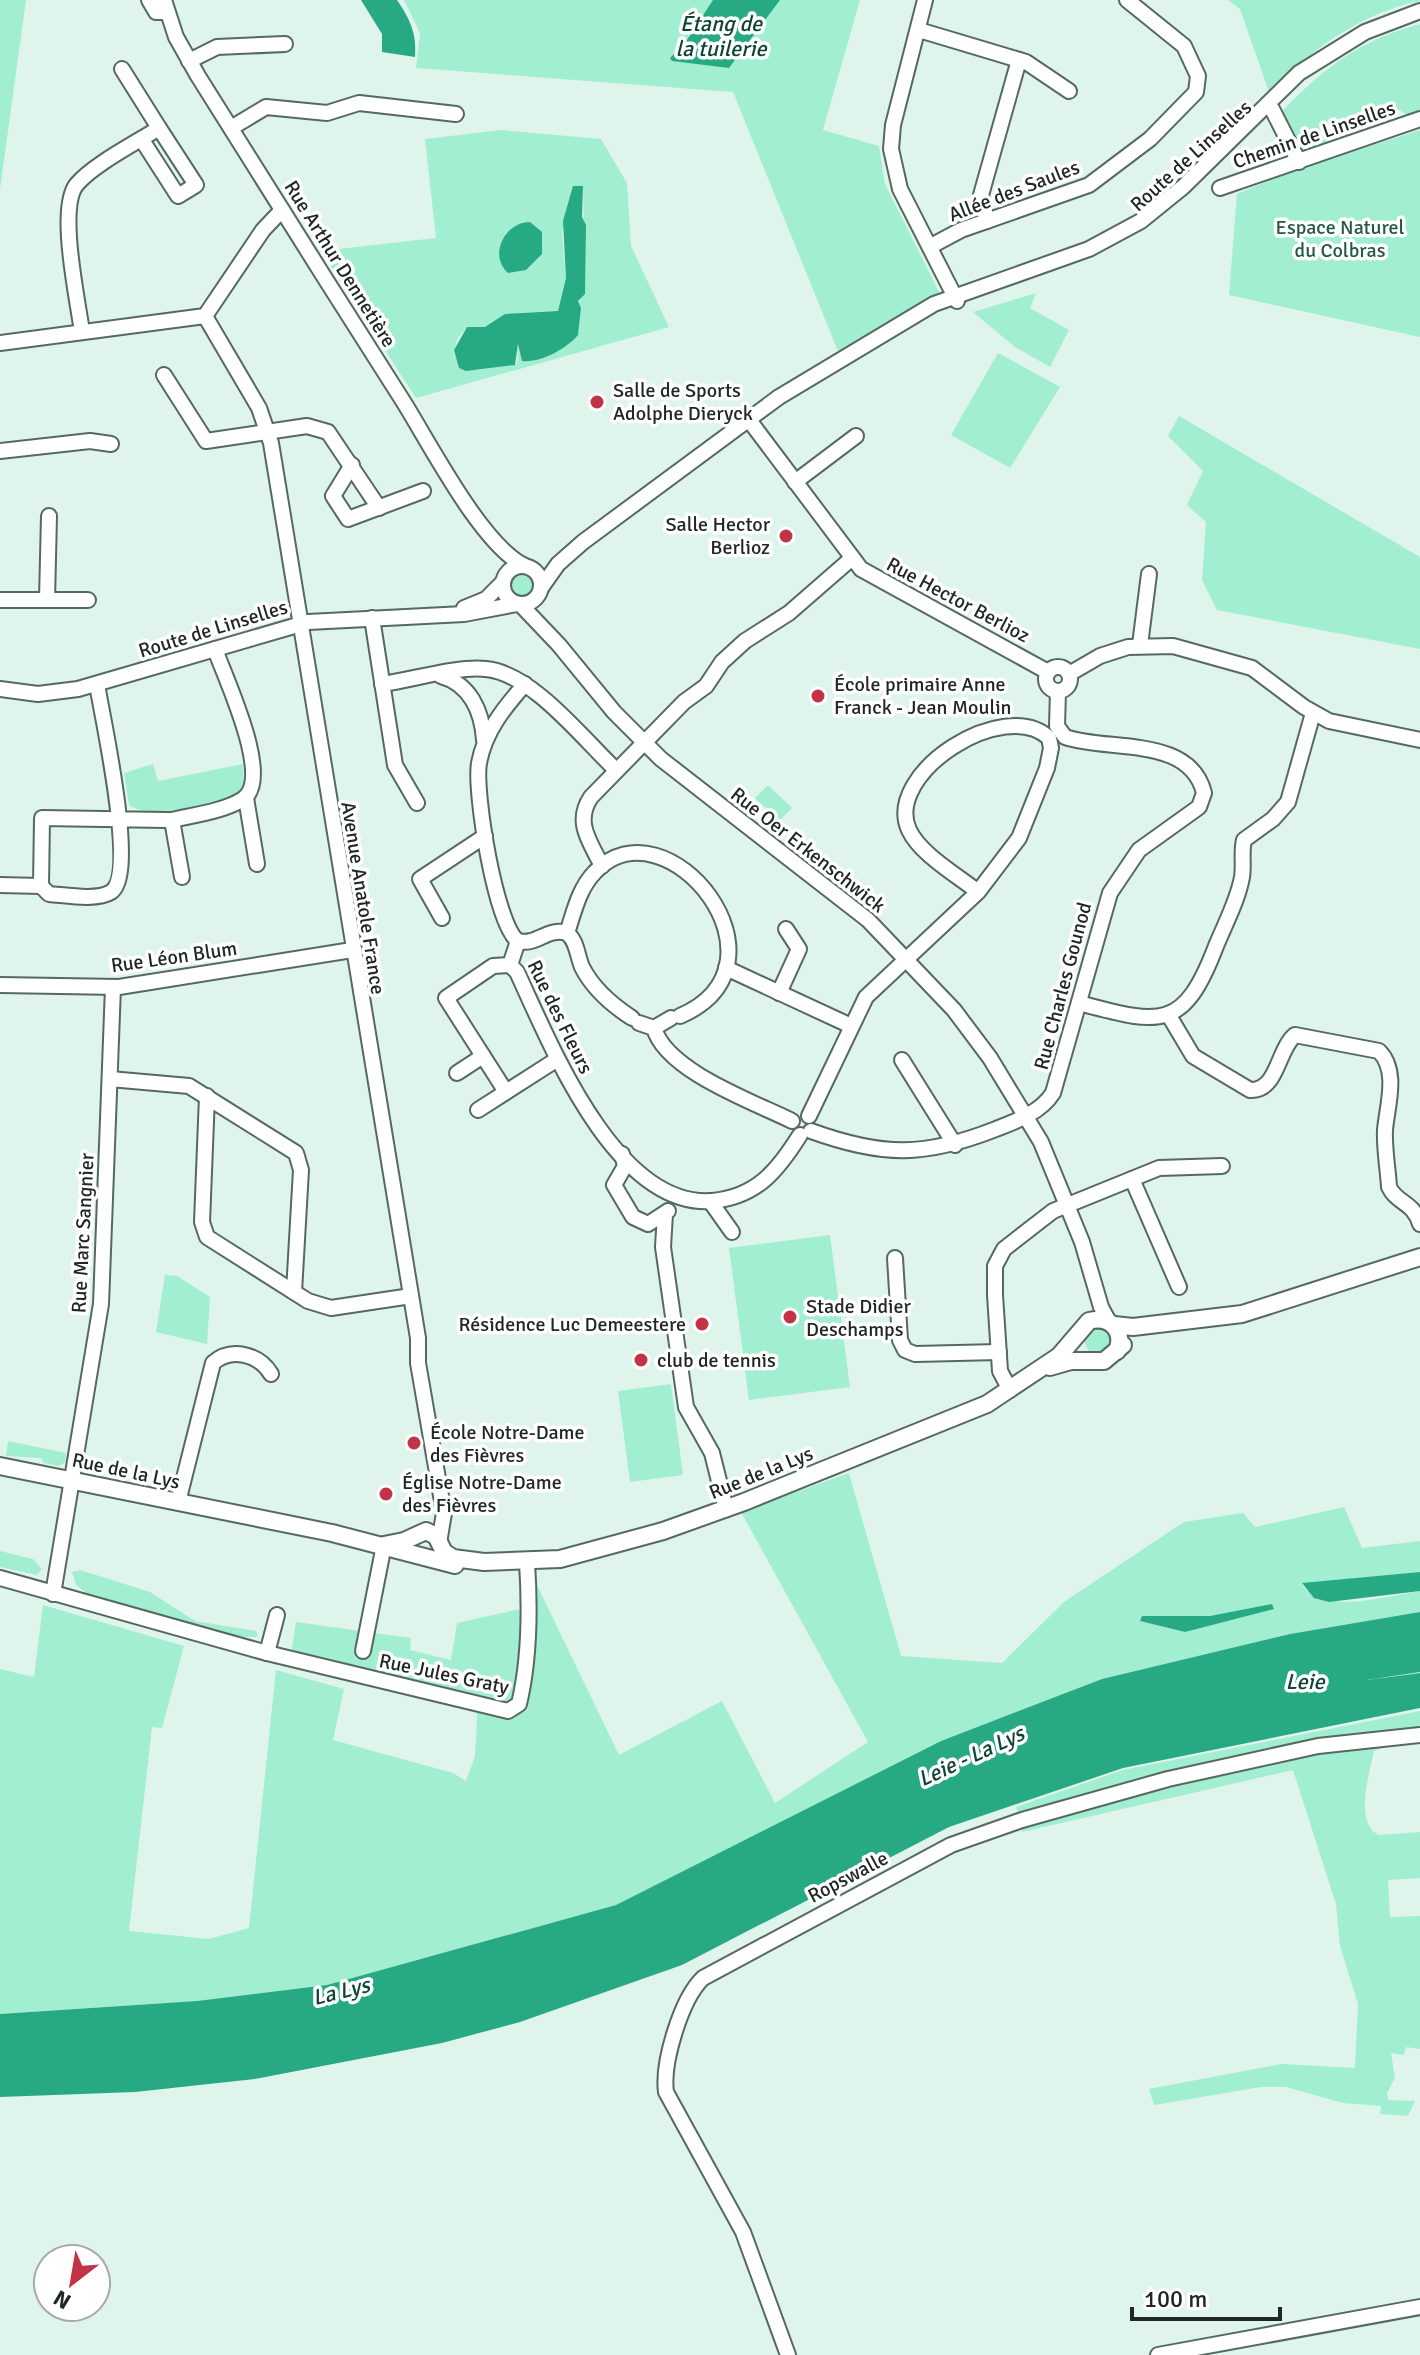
<svg xmlns="http://www.w3.org/2000/svg" width="1420" height="2355" font-family="Signika,sans-serif">
  <style>
    .green { fill: #a2eed1; fill-rule: evenodd }
    .water { fill: #27a983 }
    .lines { fill: none; stroke-linecap: round; stroke-linejoin: round }
    .minor-casing { stroke: #566961; stroke-width: 18 }
    .major-casing { stroke: #566961; stroke-width: 20 }
    .minor { stroke: #fff; stroke-width: 14 }
    .major { stroke: #fff; stroke-width: 16 }
    .poi-dot { fill: #c33347; stroke: #fff; stroke-width: 3 }
    .labels { text-anchor: middle; dominant-baseline: central; stroke-width: 7; stroke-linejoin: round; paint-order: stroke }
    .street-label { font-size: 20px; fill: #202824; stroke: #fff }
    .park-label { font-size: 20px; fill: #255746; stroke: #fff }
    .poi-label { font-size: 20px; fill: #202824; stroke: #fff; text-anchor: start }
    .water-label { font-size: 22px; font-style: italic; fill: #0f4433; stroke: #fff }
  </style>
  <rect width="100%" height="100%" fill="#dff4eb"/>
  <g class="green">
    <path d="M 0,0 L 26,0 L 0,189 Z"/>
    <path d="M 404,0 L 860,0 L 823,130 L 879,146 L 885,184 L 940,294 L 838,351 L 733,92 L 416,68 L 420,33 Z"/>
    <path d="M 1228,0 L 1420,0 L 1420,1 C 1362,12 1310,51 1269,92 L 1240,9 Z"/>
    <path d="M 1420,24 L 1420,111 L 1409,116 L 1400,110 L 1359,126 L 1358,133 L 1306,153 L 1296,149 L 1281,112 C 1324,68 1360,40 1420,24 Z"/>
    <path d="M 501,130 L 601,139 L 627,183 L 631,246 L 669,327 L 416,398 L 321,251 L 436,238 L 425,139 ZM 583,186 L 585,293 L 578,302 L 581,308 L 578,335 C 563,349 543,362 522,359 L 518,344 L 517,364 L 478,370 L 454,354 L 457,339 L 467,327 L 485,327 L 516,313 L 558,311 L 566,278 L 562,232 Z"/>
    <path d="M 1420,130 L 1420,337 L 1229,295 L 1237,194 L 1292,171 Z"/>
    <path d="M 1036,293 L 1030,308 L 1069,330 L 1050,367 L 1015,347 L 973,312 Z"/>
    <path d="M 998,353 L 1060,387 L 1010,468 L 951,435 Z"/>
    <path d="M 1179,416 L 1420,557 L 1420,649 L 1217,610 L 1202,580 L 1206,522 L 1187,505 L 1203,471 L 1168,436 Z"/>
    <circle cx="522" cy="585" r="12"/>
    <path d="M 153,764 L 158,781 L 243,764 L 244,789 C 224,803 149,821 129,805 L 124,773 Z"/>
    <path d="M 768,785 L 792,808 L 779,821 L 755,798 Z"/>
    <path d="M 830,1235 L 850,1387 L 749,1400 L 729,1248 Z"/>
    <path d="M 165,1275 L 177,1276 L 210,1297 L 207,1344 L 156,1332 Z"/>
    <circle cx="1098" cy="1341" r="13"/>
    <path d="M 671,1384 L 683,1475 L 630,1482 L 618,1391 Z"/>
    <path d="M 8,1441 L 66,1453 L 65,1462 L 59,1466 L 44,1463 L 41,1458 L 6,1456 Z"/>
    <path d="M 849,1473 L 901,1656 L 1002,1663 L 1064,1602 L 1184,1522 L 1243,1513 L 1255,1527 L 1344,1507 L 1362,1548 L 1420,1541 L 1420,1572 L 1302,1584 C 1324,1616 1386,1596 1420,1591 L 1420,1612 L 1290,1634 L 1102,1679 L 941,1741 L 616,1905 L 327,1985 L 197,2001 L 0,2014 L 0,1669 L 34,1677 L 43,1605 L 184,1646 L 162,1728 L 152,1727 L 129,1931 L 209,1939 L 249,1928 L 276,1670 L 344,1689 L 333,1740 L 453,1773 L 466,1781 L 475,1756 L 478,1701 L 291,1654 L 296,1622 L 411,1638 L 410,1650 L 451,1660 L 457,1623 L 533,1606 L 534,1579 L 619,1755 L 722,1701 L 775,1803 L 868,1742 L 741,1512 ZM 1274,1608 L 1185,1632 L 1141,1621 L 1142,1616 L 1210,1616 Z"/>
    <path d="M 0,1551 L 33,1559 L 42,1569 L 37,1575 L 0,1567 Z"/>
    <path d="M 80,1570 L 150,1592 L 195,1621 L 256,1631 L 258,1637 L 238,1637 L 89,1595 L 76,1585 L 72,1572 Z"/>
    <path d="M 1420,1711 L 1420,1730 L 1379,1734 L 1382,1748 L 1374,1751 C 1370,1772 1353,1823 1379,1835 L 1420,1832 L 1420,1878 L 1388,1880 L 1390,1917 L 1420,1916 L 1420,2049 L 1406,2047 L 1404,2055 L 1391,2053 L 1395,2078 L 1387,2093 L 1388,2100 L 1415,2101 L 1408,2116 L 1380,2114 L 1381,2106 L 1343,2103 L 1286,2087 L 1261,2087 L 1154,2105 L 1149,2089 L 1281,2064 L 1355,2068 L 1358,2004 L 1340,1946 L 1336,1904 L 1293,1770 L 1022,1832 L 1022,1824 L 1185,1784 L 1182,1771 L 1019,1816 L 1016,1807 L 1123,1770 Z"/>
  </g>
  <g class="water">
    <path d="M 361,0 L 397,0 C 410,19 417,34 415,57 L 382,52 L 382,34 Z"/>
    <path d="M 713,0 L 780,0 L 729,68 L 672,61 L 670,58 L 685,43 Z"/>
    <path d="M 573,186 L 583,186 L 582,217 L 586,225 L 585,294 L 578,301 L 581,308 L 578,335 C 566,349 541,363 522,361 L 518,344 L 515,365 L 466,371 L 459,368 L 454,350 L 467,327 L 485,327 L 505,314 L 558,311 L 566,278 L 563,221 Z"/>
    <path d="M 530,222 L 542,232 L 542,254 L 526,270 L 508,273 C 488,255 505,222 530,222 Z"/>
    <path d="M 1420,1572 L 1420,1591 L 1329,1602 L 1314,1598 L 1302,1583 Z"/>
    <path d="M 1272,1604 L 1274,1609 L 1185,1632 L 1140,1621 L 1142,1616 L 1210,1616 Z"/>
    <path d="M 1420,1612 L 1420,1672 L 1367,1680 L 1420,1673 L 1420,1708 L 1123,1768 L 949,1827 L 682,1965 L 520,2022 L 442,2043 L 255,2079 L 135,2092 L 0,2097 L 0,2014 L 197,2001 L 327,1985 L 616,1905 L 941,1741 L 1102,1679 L 1290,1634 Z"/>
  </g>
  <g class="lines">
    <g class="minor-casing">
      <g id="minor">
        <path d="M 149,0 L 156,12 L 167,12"/>
        <path d="M 164,0 L 176,37 L 198,76 C 266,185 334,293 403,401 C 430,444 482,546 525,566"/>
        <path d="M 925,0 L 893,125 L 891,149 L 900,189 L 957,301"/>
        <path d="M 919,30 L 1026,62 L 1069,91"/>
        <path d="M 189,61 L 217,47 L 285,44"/>
        <path d="M 1272,109 L 1299,162"/>
        <path d="M 231,128 L 266,107 L 327,113 L 359,103 L 456,114"/>
        <path d="M 142,140 L 178,196 L 196,185 L 159,128"/>
        <path d="M 1220,188 L 1420,119"/>
        <path d="M 987,221 L 981,195 L 1019,60"/>
        <path d="M 931,246 L 961,230 L 1089,185 L 1150,139 L 1196,92 L 1198,76 L 1184,46 L 1127,0"/>
        <path d="M 205,316 L 259,408 L 271,443 L 418,1338 L 418,1363 L 444,1513 L 439,1543"/>
        <path d="M 82,332 C 78,301 57,207 77,184 C 94,164 136,143 159,128 L 122,69"/>
        <path d="M 0,343 L 205,316 L 263,230 L 282,210"/>
        <path d="M 164,375 L 206,441 L 307,426 L 328,432 L 379,508"/>
        <path d="M 749,420 L 861,569 L 1048,672"/>
        <path d="M 0,451 L 90,441 L 111,444"/>
        <path d="M 352,465 L 333,496 L 348,519 L 423,491"/>
        <path d="M 795,482 L 856,436"/>
        <circle cx="522" cy="585" r="19"/>
        <path d="M 541,588 L 558,564 L 583,542 L 779,397 L 934,304 L 1089,249 L 1141,221 L 1183,187 L 1299,73 L 1365,32 L 1420,11"/>
        <path d="M 0,600 L 88,600"/>
        <path d="M 47,600 L 49,516"/>
        <path d="M 520,604 L 559,645 L 614,712 L 661,759 L 868,920 L 954,1010 L 990,1058 L 1041,1142 L 1082,1242 L 1101,1307 L 1109,1322"/>
        <path d="M 464,608 L 486,599 L 503,582"/>
        <path d="M 372,618 L 395,765 L 417,803"/>
        <path d="M 1140,645 L 1149,574"/>
        <circle cx="1058" cy="679" r="12"/>
        <path d="M 1069,674 L 1100,656 L 1128,647 L 1173,646 L 1252,668 L 1304,707 L 1329,721 L 1420,740"/>
        <path d="M 441,676 C 470,684 482,711 484,740"/>
        <path d="M 97,684 C 102,717 138,874 111,892 C 97,901 65,895 49,894 L 41,886 L 42,818 L 166,820 L 172,820 C 193,815 225,811 243,799 C 274,779 224,676 215,649"/>
        <path d="M 382,684 C 412,680 456,666 486,669 C 532,673 583,739 616,770"/>
        <path d="M 0,689 L 38,694 L 78,689 L 308,622 L 464,614 L 517,604"/>
        <path d="M 246,798 L 257,864"/>
        <path d="M 172,820 L 182,877"/>
        <path d="M 602,866 C 590,842 574,822 591,797 L 684,702 L 706,686 L 722,662 L 745,641 L 789,613 L 851,559"/>
        <path d="M 0,885 L 41,886"/>
        <path d="M 442,918 L 420,879 L 485,836"/>
        <path d="M 518,941 L 510,965 L 517,972 C 550,1043 615,1208 712,1201 C 757,1197 778,1170 800,1135"/>
        <path d="M 518,941 C 496,926 474,792 479,763 C 485,731 504,708 525,684"/>
        <path d="M 518,941 C 537,946 547,927 567,933"/>
        <path d="M 726,968 L 849,1025"/>
        <path d="M 0,985 L 119,987 L 352,950"/>
        <path d="M 779,993 L 799,949 L 786,929"/>
        <path d="M 1079,1003 C 1159,1024 1183,1033 1216,946 C 1225,924 1238,900 1242,877 C 1244,865 1241,852 1244,840 L 1273,819 L 1288,802 L 1313,713"/>
        <path d="M 1168,1014 L 1193,1056 L 1250,1090 C 1278,1091 1277,1050 1295,1035 L 1379,1051 C 1399,1071 1387,1106 1385,1130 C 1384,1148 1388,1169 1389,1187 C 1397,1204 1413,1201 1420,1224"/>
        <path d="M 632,1018 C 612,1005 593,989 582,967 C 577,955 577,941 567,933 C 574,912 579,888 595,872 C 666,797 801,964 680,1016"/>
        <path d="M 639,1023 L 654,1028 L 671,1018"/>
        <path d="M 654,1028 C 666,1071 754,1102 792,1121"/>
        <path d="M 902,1060 L 955,1145"/>
        <path d="M 457,1073 L 483,1056"/>
        <path d="M 110,1079 L 189,1086 L 296,1153 L 301,1170 L 294,1292"/>
        <path d="M 506,1092 L 446,998 L 493,966 L 510,965"/>
        <path d="M 207,1096 L 202,1222 L 207,1237 L 308,1301 L 331,1308 L 411,1296"/>
        <path d="M 478,1110 L 556,1060"/>
        <path d="M 809,1116 L 866,997 L 978,892 L 1019,838 L 1047,768 L 1051,748 L 1049,738 C 1005,696 883,773 909,830 C 920,854 957,875 978,892"/>
        <path d="M 811,1131 C 883,1157 925,1157 996,1129 C 1017,1121 1041,1112 1053,1093 L 1110,893 L 1139,850 L 1199,807 L 1204,793 C 1190,735 1108,752 1065,737 L 1057,726 L 1058,691"/>
        <path d="M 622,1154 L 625,1166 L 614,1185 L 633,1217 L 648,1224 L 668,1211"/>
        <path d="M 1132,1179 L 1179,1287"/>
        <path d="M 710,1201 L 732,1232"/>
        <path d="M 665,1214 L 663,1247 L 686,1407 L 712,1453 L 726,1509"/>
        <path d="M 895,1258 L 900,1340 L 905,1350 L 915,1354 L 999,1352"/>
        <path d="M 1010,1390 L 1000,1371 L 995,1295 L 995,1266 L 1004,1249 L 1053,1211 L 1159,1168 L 1222,1166"/>
        <path d="M 178,1502 L 213,1363 C 231,1347 259,1354 271,1374"/>
        <path d="M 0,1578 L 267,1653 L 508,1711 L 519,1704 C 530,1658 530,1608 527,1562"/>
        <path d="M 53,1594 L 101,1304 L 113,987"/>
        <path d="M 363,1651 L 384,1545"/>
        <path d="M 267,1653 L 277,1615"/>
        <path d="M 788,2355 L 743,2232 L 666,2092 C 662,2063 681,1999 703,1978 L 951,1845 L 1022,1820 L 1168,1779 L 1318,1746 L 1420,1735"/>
        <path d="M 1158,2355 L 1420,2307"/>
      </g>
    </g>
    <g class="major-casing">
      <g id="major">
        <path d="M 1114,1325 L 1133,1327 L 1242,1314 L 1420,1257"/>
        <path d="M 1050,1367 L 1071,1361 L 1104,1361 L 1123,1345"/>
        <path d="M 0,1466 L 332,1533 L 455,1565"/>
        <path d="M 384,1545 L 404,1541 L 426,1531 L 436,1536 L 444,1552 L 453,1558 L 484,1562 L 560,1559 L 663,1531 L 744,1502 L 987,1404 L 1059,1356 L 1089,1321 C 1110,1315 1125,1331 1117,1351"/>
      </g>
    </g>
    <use href="#minor" class="minor"/>
    <use href="#major" class="major"/>
  </g>
  <g class="poi-dot">
    <circle cx="597" cy="402" r="8"/>
    <circle cx="786" cy="536" r="8"/>
    <circle cx="818" cy="696" r="8"/>
    <circle cx="790" cy="1317" r="8"/>
    <circle cx="702" cy="1324" r="8"/>
    <circle cx="641" cy="1360" r="8"/>
    <circle cx="414" cy="1443" r="8"/>
    <circle cx="386" cy="1494" r="8"/>
  </g>
  <g class="labels">
    <g class="street-label">
      <text transform="translate(1314 135) rotate(-19)">Chemin de Linselles</text>
      <text transform="translate(1191 156) rotate(-42)">Route de Linselles</text>
      <text transform="translate(1014 191) rotate(-21)">Allée des Saules</text>
      <text transform="translate(340 264) rotate(58)">Rue Arthur Dennetière</text>
      <text transform="translate(958 600) rotate(28)">Rue Hector Berlioz</text>
      <text transform="translate(213 629) rotate(-17)">Route de Linselles</text>
      <text transform="translate(808 850) rotate(38)">Rue Oer Erkenschwick</text>
      <text transform="translate(363 898) rotate(81)">Avenue Anatole France</text>
      <text transform="translate(174 957) rotate(-8)">Rue Léon Blum</text>
      <text transform="translate(1063 986) rotate(-75)">Rue Charles Gounod</text>
      <text transform="translate(560 1017) rotate(64)">Rue des Fleurs</text>
      <text transform="translate(83 1233) rotate(-87)">Rue Marc Sangnier</text>
      <text transform="translate(126 1471) rotate(12)">Rue de la Lys</text>
      <text transform="translate(761 1473) rotate(-22)">Rue de la Lys</text>
      <text transform="translate(444 1674) rotate(12)">Rue Jules Graty</text>
      <text transform="translate(848 1877) rotate(-28)">Ropswalle</text>
    </g>
    <g class="park-label">
      <text x="1340" y="227">Espace Naturel<tspan x="1340" dy="23">du Colbras</tspan></text>
    </g>
    <g class="poi-label">
      <text x="613" y="390">Salle de Sports<tspan x="613" dy="23">Adolphe Dieryck</tspan></text>
      <text x="770" y="524" text-anchor="end">Salle Hector<tspan x="770" dy="23">Berlioz</tspan></text>
      <text x="834" y="684">École primaire Anne<tspan x="834" dy="23">Franck - Jean Moulin</tspan></text>
      <text x="806" y="1306">Stade Didier<tspan x="806" dy="23">Deschamps</tspan></text>
      <text x="686" y="1324" text-anchor="end">Résidence Luc Demeestere</text>
      <text x="657" y="1360">club de tennis</text>
      <text x="430" y="1432">École Notre-Dame<tspan x="430" dy="23">des Fièvres</tspan></text>
      <text x="402" y="1482">Église Notre-Dame<tspan x="402" dy="23">des Fièvres</tspan></text>
    </g>
    <g class="water-label">
      <text x="721" y="23">Étang de<tspan x="721" dy="25">la tuilerie</tspan></text>
      <text x="1305" y="1681">Leie</text>
      <text transform="translate(971 1756) rotate(-25)">Leie - La Lys</text>
      <text transform="translate(341 1991) rotate(-14)">La Lys</text>
    </g>
  </g>
  <g transform="translate(72 2283) rotate(211)"><circle r="38" fill="#ffffff" stroke="#a6a9a7" stroke-width="2"/>
  <path d="M0-6L14 30L0 20L-14 30Z" fill="#c33347"/>
  <text y="-12" font-size="22" font-weight="bold" text-anchor="middle" fill="#202824">N</text>
  </g>
  <path d="M1132 2307v12h148v-12" fill="none" stroke="#202824" stroke-width="4"/>
  <text x="1144" y="2307" font-size="24" fill="#202824" stroke="#ffffff" stroke-width="6" paint-order="stroke">100 m</text>
</svg>
